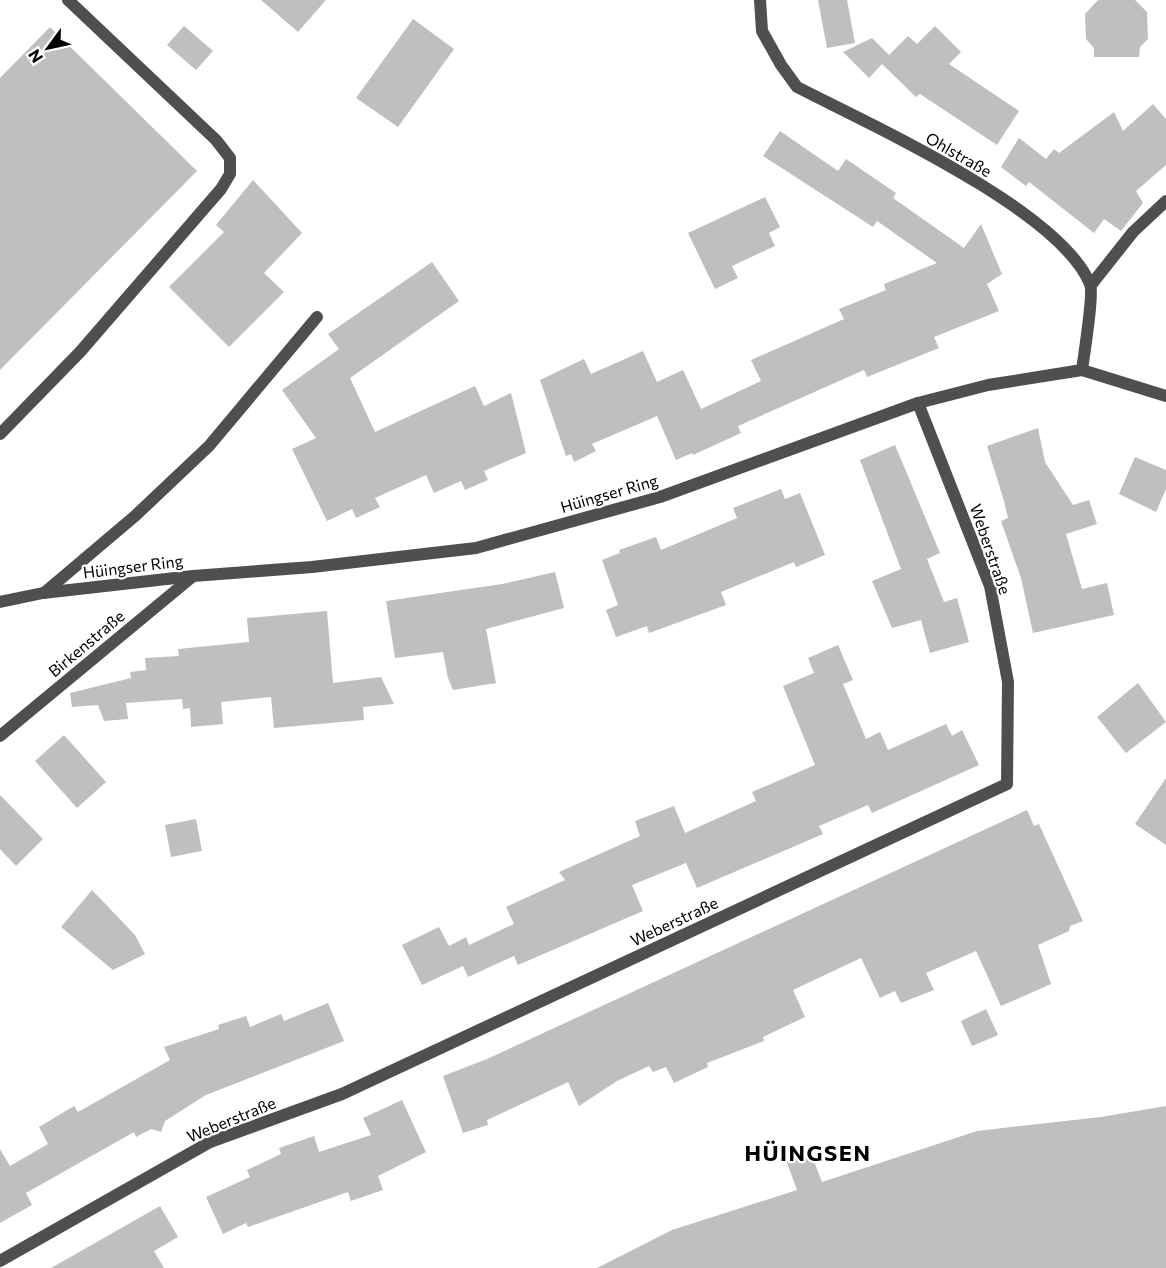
<svg xmlns="http://www.w3.org/2000/svg" width="1166" height="1268" font-family="Commissioner,sans-serif">
  <style>
    .building { fill: #bfbfbf }
    .lines { fill: none; stroke-linecap: round; stroke-linejoin: round }
    .service { stroke: #4f4f4f; stroke-width: 12 }
    .minor { stroke: #4f4f4f; stroke-width: 12 }
    .labels { text-anchor: middle; dominant-baseline: central; stroke-width: 4.5; stroke-linejoin: round; paint-order: stroke }
    .street-label { font-size: 16px; fill: #000; stroke: #fff }
    .district-label { font-size: 22px; font-weight: bold; letter-spacing: 1.5px; fill: #000; stroke: #fff }
  </style>
  <rect width="100%" height="100%" fill="#fff"/>
  <g class="building">
    <path d="M 261,0 L 326,0 L 298,32 Z"/>
    <path d="M 818,0 L 847,0 L 855,43 L 827,48 Z"/>
    <path d="M 1098,0 L 1135,0 L 1147,12 L 1148,39 L 1140,47 L 1139,57 L 1094,57 L 1094,48 L 1086,39 L 1085,14 Z"/>
    <path d="M 413,19 L 454,49 L 398,127 L 356,98 Z"/>
    <path d="M 184,26 L 213,51 L 196,70 L 167,45 Z"/>
    <path d="M 935,26 L 961,52 L 949,64 L 1019,111 L 997,145 L 920,94 L 916,97 L 882,64 L 869,78 L 843,52 L 872,38 L 889,55 L 908,36 L 917,44 Z"/>
    <path d="M 50,27 L 197,171 L 0,370 L 0,78 Z"/>
    <path d="M 1153,104 L 1166,119 L 1166,165 L 1136,191 L 1143,203 L 1121,231 L 1104,219 L 1094,233 L 1029,182 L 1026,186 L 1001,167 L 1019,138 L 1046,159 L 1054,149 L 1059,153 L 1114,112 L 1123,131 Z"/>
    <path d="M 780,131 L 838,171 L 846,159 L 896,193 L 893,198 L 964,248 L 981,224 L 1002,274 L 987,284 L 999,311 L 934,337 L 939,348 L 867,377 L 864,370 L 738,426 L 741,433 L 693,455 L 692,453 L 676,460 L 657,416 L 592,444 L 596,451 L 574,462 L 571,454 L 566,456 L 540,380 L 584,359 L 591,374 L 643,351 L 657,382 L 683,370 L 701,409 L 761,381 L 751,360 L 844,319 L 839,309 L 886,290 L 884,284 L 937,263 L 877,221 L 873,227 L 763,156 Z"/>
    <path d="M 253,180 L 302,233 L 264,273 L 284,292 L 229,347 L 169,287 L 224,232 L 216,225 Z"/>
    <path d="M 765,197 L 780,227 L 769,233 L 775,246 L 732,266 L 738,278 L 715,289 L 688,233 Z"/>
    <path d="M 432,262 L 459,301 L 350,378 L 375,432 L 475,386 L 484,406 L 511,393 L 526,453 L 484,471 L 488,480 L 465,490 L 461,481 L 434,493 L 426,475 L 375,498 L 380,507 L 356,518 L 352,509 L 327,521 L 292,449 L 316,438 L 282,390 L 339,349 L 328,334 Z"/>
    <path d="M 1038,428 L 1045,462 L 1073,505 L 1089,500 L 1097,524 L 1066,534 L 1082,589 L 1107,583 L 1114,615 L 1033,633 L 1021,578 L 1001,521 L 1008,518 L 1004,501 L 987,446 Z"/>
    <path d="M 895,445 L 940,553 L 927,559 L 944,602 L 957,598 L 969,642 L 930,653 L 921,620 L 892,628 L 872,581 L 901,569 L 860,460 Z"/>
    <path d="M 1135,457 L 1166,470 L 1166,489 L 1156,512 L 1119,494 Z"/>
    <path d="M 781,489 L 785,499 L 800,493 L 825,555 L 796,567 L 794,562 L 721,592 L 726,605 L 649,633 L 647,626 L 616,637 L 606,610 L 618,605 L 602,560 L 620,553 L 619,550 L 656,537 L 661,550 L 737,518 L 733,508 Z"/>
    <path d="M 555,572 L 564,608 L 486,629 L 496,683 L 453,690 L 448,678 L 443,652 L 395,658 L 386,601 L 502,584 Z"/>
    <path d="M 327,611 L 333,683 L 381,677 L 394,704 L 363,707 L 364,720 L 274,728 L 271,697 L 221,702 L 223,724 L 191,727 L 190,708 L 183,709 L 182,699 L 126,703 L 128,719 L 104,721 L 98,705 L 72,707 L 70,693 L 131,678 L 130,672 L 146,670 L 145,658 L 179,656 L 178,649 L 249,642 L 247,618 Z"/>
    <path d="M 838,645 L 853,680 L 843,684 L 866,739 L 880,732 L 888,750 L 946,724 L 952,736 L 962,730 L 979,765 L 872,813 L 868,805 L 819,826 L 823,834 L 697,888 L 686,863 L 632,885 L 643,911 L 518,965 L 514,956 L 468,977 L 463,966 L 422,985 L 402,945 L 439,927 L 449,946 L 466,937 L 469,945 L 514,924 L 506,907 L 565,880 L 559,872 L 640,836 L 635,821 L 674,806 L 685,833 L 756,801 L 752,792 L 815,765 L 783,686 L 814,673 L 808,658 Z"/>
    <path d="M 1138,683 L 1166,722 L 1126,753 L 1097,717 Z"/>
    <path d="M 64,735 L 106,782 L 77,808 L 35,761 Z"/>
    <path d="M 1166,778 L 1166,845 L 1135,824 Z"/>
    <path d="M 0,795 L 43,839 L 16,866 L 0,849 Z"/>
    <path d="M 1027,810 L 1034,826 L 1039,824 L 1083,921 L 1070,926 L 1069,931 L 1038,945 L 1051,984 L 1001,1006 L 976,951 L 926,973 L 934,990 L 901,1003 L 895,991 L 880,998 L 861,958 L 793,990 L 805,1017 L 763,1037 L 764,1041 L 707,1063 L 708,1067 L 674,1083 L 666,1067 L 653,1072 L 649,1066 L 617,1081 L 579,1106 L 568,1082 L 487,1120 L 488,1125 L 463,1133 L 443,1076 L 487,1059 Z"/>
    <path d="M 196,819 L 202,851 L 171,857 L 165,825 Z"/>
    <path d="M 92,890 L 135,935 L 145,954 L 113,970 L 61,927 Z"/>
    <path d="M 328,1003 L 344,1041 L 206,1095 L 165,1121 L 161,1132 L 151,1129 L 136,1137 L 134,1132 L 26,1193 L 32,1205 L 0,1223 L 0,1149 L 10,1166 L 48,1144 L 39,1127 L 74,1106 L 78,1112 L 170,1060 L 164,1047 L 219,1029 L 218,1025 L 246,1016 L 250,1027 L 281,1014 L 284,1021 Z"/>
    <path d="M 986,1009 L 998,1035 L 972,1046 L 961,1021 Z"/>
    <path d="M 402,1100 L 426,1152 L 378,1176 L 383,1190 L 351,1201 L 348,1192 L 248,1227 L 246,1223 L 223,1234 L 206,1197 L 250,1177 L 247,1170 L 281,1154 L 279,1148 L 314,1136 L 319,1152 L 371,1135 L 363,1118 Z"/>
    <path d="M 1166,1106 L 1166,1268 L 597,1268 L 672,1230 L 797,1190 L 786,1160 L 810,1151 L 822,1182 L 977,1131 L 1101,1117 Z"/>
    <path d="M 160,1206 L 178,1237 L 154,1251 L 164,1268 L 51,1268 Z"/>
  </g>
  <g class="lines">
    <g class="service">
      <path d="M 1091,285 L 1133,232 L 1166,201"/>
      <path d="M 0,434 L 80,352 L 221,189 L 230,174 L 230,158 L 216,140 L 68,0"/>
    </g>
    <g class="minor">
      <path d="M 760,0 L 762,31 L 781,65 L 797,87 C 869,124 1060,210 1090,284 C 1094,293 1084,355 1082,370"/>
      <path d="M 44,593 L 135,516 L 209,446 L 317,317"/>
      <path d="M 0,602 L 43,593 L 193,576 L 312,567 L 476,548 L 660,497 L 918,403 L 988,385 L 1082,370 L 1166,396"/>
      <path d="M 0,736 L 192,577"/>
      <path d="M 0,1261 L 210,1142 L 342,1094 L 1007,784 L 1008,682 L 990,586 L 918,403"/>
    </g>
  </g>
  <g class="labels">
    <g class="street-label">
      <text transform="translate(959 154) rotate(30)">Ohlstraße</text>
      <text transform="translate(609 493) rotate(-16)">Hüingser Ring</text>
      <text transform="translate(991 549) rotate(71)">Weberstraße</text>
      <text transform="translate(133 566) rotate(-7)">Hüingser Ring</text>
      <text transform="translate(86 643) rotate(-40)">Birkenstraße</text>
      <text transform="translate(674 921) rotate(-25)">Weberstraße</text>
      <text transform="translate(231 1119) rotate(-22)">Weberstraße</text>
    </g>
    <g class="district-label">
      <text x="808" y="1152">HÜINGSEN</text>
    </g>
  </g>
  <g transform="translate(48 48) rotate(237)" stroke="#ffffff" stroke-width="4.5" paint-order="stroke">
  <path d="M0-4.5L10 22L0 15L-10 22Z" fill="#000000"/>
  <text y="-9" font-size="16" font-weight="bold" text-anchor="middle" fill="#000000">N</text>
  </g>
</svg>
